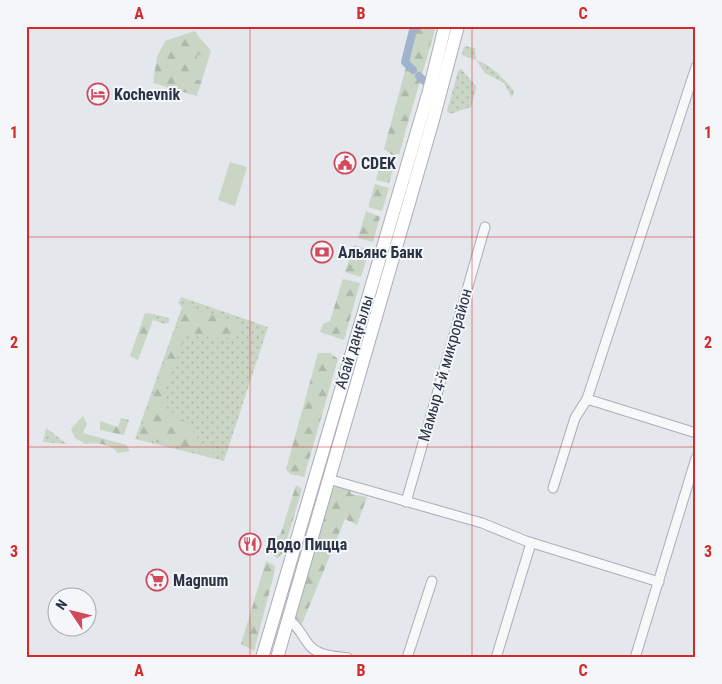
<svg xmlns="http://www.w3.org/2000/svg" width="722" height="684" font-family="'Roboto Condensed',sans-serif">
  <style>
    .grass { fill: url(#grass-dots) }
    .forest { fill: url(#forest-firs) }
    .pitch { fill: #c9d6c5 }
    .lines { fill: none; stroke-linecap: round; stroke-linejoin: round }
    .canal { stroke: #9fb4cc; stroke-width: 8 }
    .street-casing { stroke: #a9aeb7; stroke-width: 11 }
    .secondary-casing { stroke: #a9aeb7; stroke-width: 14 }
    .street { stroke: #f7f8fa; stroke-width: 9 }
    .secondary { stroke: #fff; stroke-width: 12 }
    .grid { fill: none; stroke: #d62828; stroke-width: 1; stroke-opacity: 0.55 }
    .labels { text-anchor: middle; dominant-baseline: central; stroke-width: 4; stroke-linejoin: round; paint-order: stroke }
    .poi-label { font-size: 16px; font-weight: bold; fill: #2b3445; stroke: #f4f6f9; text-anchor: start }
    .street-label { font-size: 16px; fill: #2b3445; stroke: #f4f6f9 }
    .neatline { fill: none; stroke: #d62828; stroke-width: 2 }
    .grid-label { font-size: 16px; text-anchor: middle; font-weight: bold; fill: #d62828 }
  </style>
  <defs>
    <pattern id="grass-dots" width="8" height="8" patternUnits="userSpaceOnUse" patternTransform="scale(1.25)"><rect width="8" height="8" fill="#c9d6c5"/><path d="M2 2h.1M6 6h.1" fill="none" stroke="#adb8ab" stroke-width="1.8" stroke-linecap="round"/></pattern>
    <pattern id="forest-firs" width="22" height="20" patternUnits="userSpaceOnUse" patternTransform="scale(1.25)"><rect width="22" height="20" fill="#c9d6c5"/><path d="M5 1l3.5 6h-7zM16 11l3.5 6h-7z" fill="#adb8ab"/></pattern>
  </defs>
  <rect width="100%" height="100%" fill="#e4e7ec"/>
  <g class="grass">
    <path d="M 466,46 L 475,48 L 476,60 C 494,67 502,77 514,91 L 512,98 L 504,83 L 485,73 L 476,60 L 462,55 L 464,47 Z"/>
    <path d="M 461,69 L 476,86 L 476,89 L 471,107 L 450,114 L 447,111 L 458,71 Z"/>
    <path d="M 181,297 L 268,327 L 224,461 L 135,439 L 182,307 L 178,303 Z"/>
    <path d="M 153,314 L 169,318 L 169,322 L 165,324 L 153,320 Z"/>
    <path d="M 46,428 L 67,444 L 43,442 Z"/>
  </g>
  <g class="forest">
    <path d="M 417,26 L 436,26 L 399,154 L 392,155 L 384,149 Z"/>
    <path d="M 194,31 L 211,51 L 197,96 L 153,83 L 157,57 L 165,41 Z"/>
    <path d="M 381,162 L 394,166 L 389,183 L 376,180 Z"/>
    <path d="M 375,184 L 389,188 L 382,211 L 368,207 Z"/>
    <path d="M 366,211 L 380,217 L 373,242 L 358,238 Z"/>
    <path d="M 354,245 L 369,250 L 361,277 L 345,272 Z"/>
    <path d="M 343,279 L 360,283 L 344,340 L 320,332 L 323,324 L 330,321 Z"/>
    <path d="M 185,306 L 241,324 L 241,333 C 231,342 199,336 186,335 L 161,399 L 169,410 L 186,422 L 203,446 L 220,449 L 208,455 L 138,437 Z"/>
    <path d="M 145,313 L 153,314 L 153,320 L 138,360 L 130,356 Z"/>
    <path d="M 318,353 L 330,353 L 338,359 L 304,477 L 290,474 L 286,469 Z"/>
    <path d="M 83,416 L 87,424 L 83,433 L 126,445 L 130,451 L 118,453 C 111,444 95,442 85,444 L 75,438 L 71,429 Z"/>
    <path d="M 121,418 L 129,420 L 124,435 L 100,430 L 100,421 L 118,427 Z"/>
    <path d="M 296,485 L 302,489 L 283,553 L 277,558 L 270,552 L 273,542 L 281,533 Z"/>
    <path d="M 336,486 L 350,490 L 351,494 L 367,497 L 357,525 L 345,519 L 302,624 L 292,614 L 324,501 Z"/>
    <path d="M 266,561 L 275,566 L 274,574 L 254,651 L 241,644 Z"/>
  </g>
  <g class="pitch">
    <path d="M 198,54 L 208,58 L 201,81 L 190,77 Z"/>
    <path d="M 230,162 L 247,167 L 235,206 L 218,200 Z"/>
  </g>
  <g class="lines">
    <g class="canal">
      <path d="M 413,70 L 405,62 L 414,26"/>
      <path d="M 419,76 L 424,81"/>
    </g>
    <g class="street-casing">
      <g id="street">
        <path d="M 587,399 L 696,433"/>
        <path d="M 328,479 L 482,523 L 526,541 L 659,582"/>
        <path d="M 553,488 L 575,418 L 587,399 L 696,67"/>
        <path d="M 406,502 L 485,227"/>
        <path d="M 288,619 C 299,626 302,637 310,646 C 319,656 336,656 348,658"/>
        <path d="M 407,658 L 432,581"/>
        <path d="M 496,658 L 531,543"/>
        <path d="M 635,658 L 696,458"/>
      </g>
    </g>
    <g class="secondary-casing">
      <g id="secondary">
        <path d="M 262,658 L 429,91 L 445,26"/>
        <path d="M 277,658 L 433,120 L 458,26"/>
      </g>
    </g>
    <use href="#street" class="street"/>
    <use href="#secondary" class="secondary"/>
  </g>
  <path class="grid" d="M 250,26 L 250,658M 472,26 L 472,658M 26,237 L 696,237M 26,447 L 696,447"/>
  <defs>
    <g id="hotel-ring" transform="scale(1.125)"><circle r="9.5" fill="#f4f6f9" stroke="#d1495b" stroke-width="1.5"/><path d="M-6-4.5h1.5V1H6V5H4.5V3h-9V5H-6ZM-4 0a1.8 1.8 0 1 1 3.6 0ZM.5 0V-2.5h3Q6-2.5 6 0Z" fill="#d1495b"/></g>
    <g id="civic-ring" transform="scale(1.125)"><circle r="9.5" fill="#f4f6f9" stroke="#d1495b" stroke-width="1.5"/><path d="M-.6-6.5H3V-4.5H.6V-3L4-1V1h2V6H-6V1h2V-1L-.6-3ZM-1.2 2.5V6h2.4V2.5Z" fill="#d1495b"/></g>
    <g id="bank-ring" transform="scale(1.125)"><circle r="9.5" fill="#f4f6f9" stroke="#d1495b" stroke-width="1.5"/><path d="M-6-4H6V4H-6ZM0-2.3a2.3 2.3 0 1 0 0 4.6a2.3 2.3 0 1 0 0-4.6Z" fill="#d1495b"/></g>
    <g id="restaurant-ring" transform="scale(1.125)"><circle r="9.5" fill="#f4f6f9" stroke="#d1495b" stroke-width="1.5"/><path d="M-5-6h1v4h1v-4h1v4h1v-4h1v5L-1.5 .5V6h-2V.5L-5-1ZM5-6V6H3V1.5H1.5Q1.5-4 5-6Z" fill="#d1495b"/></g>
    <g id="supermarket-ring" transform="scale(1.125)"><circle r="9.5" fill="#f4f6f9" stroke="#d1495b" stroke-width="1.5"/><path d="M-6-5.5h2.5l.6 2H6L4.5 2H-2.5L-4.4-4H-6ZM-1.5 3.2a1.3 1.3 0 1 0 .1 0ZM3 3.2a1.3 1.3 0 1 0 .1 0Z" fill="#d1495b"/></g>
  </defs>
  <g fill-rule="evenodd">
    <use href="#hotel-ring" x="98" y="94"/>
    <use href="#civic-ring" x="345" y="163"/>
    <use href="#bank-ring" x="322" y="252"/>
    <use href="#restaurant-ring" x="250" y="544"/>
    <use href="#supermarket-ring" x="157" y="580"/>
  </g>
  <g class="labels">
    <g class="poi-label">
      <text x="114" y="94">Kochevnik</text>
      <text x="361" y="163">CDEK</text>
      <text x="338" y="252">Альянс Банк</text>
      <text x="266" y="544">Додо Пицца</text>
      <text x="173" y="580">Magnum</text>
    </g>
    <g class="street-label">
      <text transform="translate(354 342) rotate(-73)">Абай даңғылы</text>
      <text transform="translate(445 365) rotate(-74)">Мамыр 4-й микрорайон</text>
    </g>
  </g>
  <rect width="722" height="684" fill="none" stroke="#f4f6f9" stroke-width="55"/>
  <g transform="translate(72 612) rotate(305)"><circle r="24" fill="#f4f6f9" stroke="#a4a8b1"/>
  <path d="M0-4L9 19L0 12L-9 19Z" fill="#d1495b"/>
  <text y="-8" font-size="14" font-weight="bold" text-anchor="middle" fill="#2b3445">N</text>
  </g>
  <rect x="28" y="28" width="666" height="628" class="neatline"/>
  <g class="grid-label">
    <text x="139" y="19">A</text>
    <text x="361" y="19">B</text>
    <text x="583" y="19">C</text>
    <text x="14" y="138">1</text>
    <text x="708" y="138">1</text>
    <text x="14" y="348">2</text>
    <text x="708" y="348">2</text>
    <text x="14" y="557">3</text>
    <text x="708" y="557">3</text>
    <text x="139" y="676">A</text>
    <text x="361" y="676">B</text>
    <text x="583" y="676">C</text>
  </g>
</svg>
